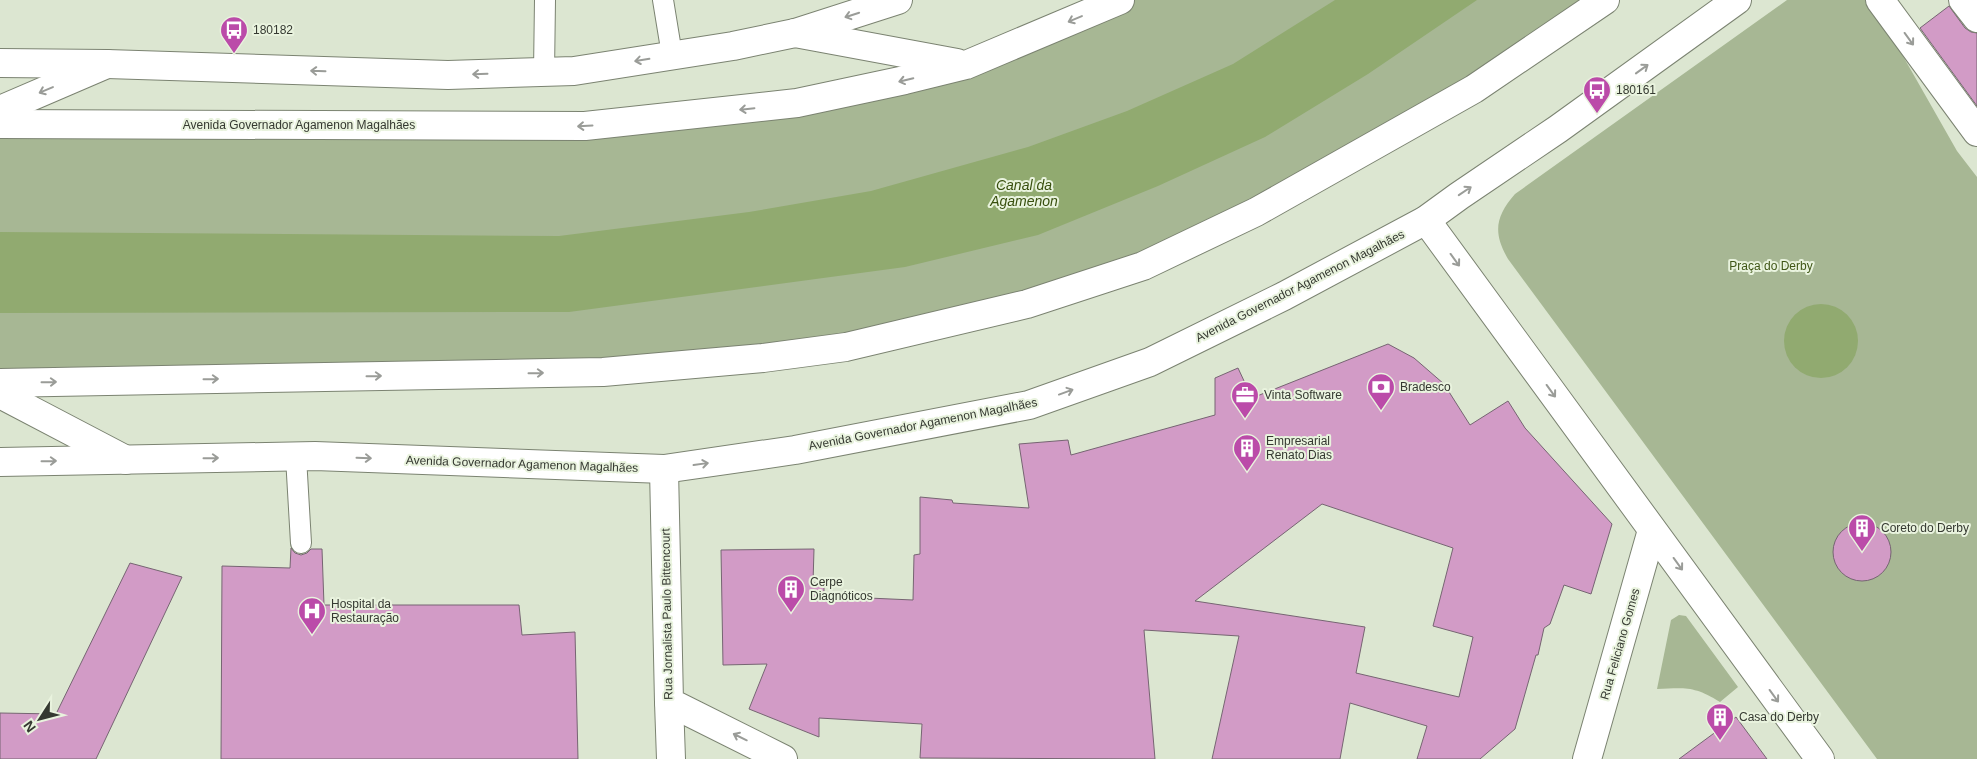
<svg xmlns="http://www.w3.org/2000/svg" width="1977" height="759" font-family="Helvetica,sans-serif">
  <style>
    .green { fill: #a7b794 }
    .water { fill: #91aa70 }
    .building { fill: #d29bc6; stroke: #766572; fill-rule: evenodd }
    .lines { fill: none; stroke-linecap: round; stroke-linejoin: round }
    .service-casing { stroke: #7b8371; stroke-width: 22 }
    .minor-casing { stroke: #7b8371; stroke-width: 30 }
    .tertiary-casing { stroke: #7b8371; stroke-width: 30 }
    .secondary-casing { stroke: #7b8371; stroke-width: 30 }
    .primary-casing { stroke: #7b8371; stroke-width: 30 }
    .trunk-casing { stroke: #7b8371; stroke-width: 30 }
    .service { stroke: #fff; stroke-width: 20 }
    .minor { stroke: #fff; stroke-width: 28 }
    .tertiary { stroke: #fff; stroke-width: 28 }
    .secondary { stroke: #fff; stroke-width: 28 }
    .primary { stroke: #fff; stroke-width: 28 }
    .trunk { stroke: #fff; stroke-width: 28 }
    .oneway { stroke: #9a9c98 }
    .labels { text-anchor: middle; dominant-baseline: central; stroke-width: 4; stroke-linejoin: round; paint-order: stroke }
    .poi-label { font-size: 12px; fill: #353931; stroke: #e9f3de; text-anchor: start }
    .street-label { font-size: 12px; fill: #353931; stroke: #e9f3de }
    .park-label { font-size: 12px; fill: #3f5616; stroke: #e9f3de }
    .water-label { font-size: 14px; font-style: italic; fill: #384f0e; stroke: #e9f3de }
  </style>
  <rect width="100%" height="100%" fill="#dce6d1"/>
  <g class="green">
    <path d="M 1120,0 L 1605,0 L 1143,266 L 763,358 L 0,381 L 0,124 L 585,126 L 905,80 Z"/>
    <path d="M 1787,0 L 1865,0 L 1891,35 L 1957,151 L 1977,177 L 1977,759 L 1877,759 L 1508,259 C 1493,233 1495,217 1515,194 Z"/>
    <path d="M 1679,615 L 1686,616 L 1738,687 L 1720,702 C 1694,686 1686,688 1657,689 L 1671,620 Z"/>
  </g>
  <g class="water">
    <path d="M 1335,0 L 1477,0 L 1368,74 L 1265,137 L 1158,186 L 1038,235 L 905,267 L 569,312 L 0,313 L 0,232 L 559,236 L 749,212 L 871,191 L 1028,147 L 1127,111 L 1233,64 Z"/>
    <circle cx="1821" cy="341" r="37"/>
  </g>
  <g class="building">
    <path d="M 1949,6 L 1965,28 L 1971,32 L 1977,33 L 1977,106 L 1920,28 Z"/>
    <path d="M 1388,344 L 1414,358 L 1444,384 L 1470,425 L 1508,401 L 1525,428 L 1612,524 L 1591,594 L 1564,585 L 1550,624 L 1544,628 L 1538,655 L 1536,655 L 1515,729 L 1480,759 L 1417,759 L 1427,726 L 1350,703 L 1340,759 L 1212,759 L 1239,636 L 1144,630 L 1155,759 L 920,758 L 922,724 L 819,718 L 819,737 L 749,709 L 767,664 L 723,665 L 721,550 L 814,549 L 813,583 L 824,583 L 824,596 L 913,600 L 914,555 L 920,554 L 920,497 L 952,500 L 953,503 L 1029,508 L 1019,444 L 1068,440 L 1071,455 L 1215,415 L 1215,378 L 1238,368 L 1252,398 ZM 1322,504 L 1453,548 L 1433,626 L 1473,637 L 1459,697 L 1356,673 L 1365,627 L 1195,601 Z"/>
    <circle cx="1862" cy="552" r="29"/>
    <path d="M 291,548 L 295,553 L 301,555 L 307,553 L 311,549 L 322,549 L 324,605 L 519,605 L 522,635 L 575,632 L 578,759 L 221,759 L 222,566 L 290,568 Z"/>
    <path d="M 130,563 L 182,577 L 96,759 L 0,759 L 0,713 L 56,714 Z"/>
    <path d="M 1736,717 L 1767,759 L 1679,759 Z"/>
  </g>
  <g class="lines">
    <g class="service-casing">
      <g id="service">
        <path d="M 663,0 L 672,55"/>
        <path d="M 544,72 L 545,0"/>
        <path d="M 296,457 L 301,543"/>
      </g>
    </g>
    <g class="minor-casing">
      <g id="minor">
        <path d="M 669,702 L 671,759"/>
        <path d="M 1587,759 L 1652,530"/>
      </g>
    </g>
    <g class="tertiary-casing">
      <g id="tertiary">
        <path d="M 1426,220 L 1820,759"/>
        <path d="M 664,469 L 669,702 L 783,759"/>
      </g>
    </g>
    <g class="secondary-casing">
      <g id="secondary">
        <path d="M 0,63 L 107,64 L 448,75 L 574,71 L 733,46 L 795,33 L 898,0"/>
        <path d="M 0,462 L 315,456 L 664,469 L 795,450 L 1029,405 L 1150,362 L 1284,296 L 1426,220 L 1459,196 L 1558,129 L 1737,0"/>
      </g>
    </g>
    <g class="primary-casing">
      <g id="primary">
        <path d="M 1880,0 L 1977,132"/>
        <path d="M 1963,0 L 1977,18"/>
      </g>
    </g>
    <g class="trunk-casing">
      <g id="trunk">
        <path d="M 795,33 L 957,63"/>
        <path d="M 0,110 L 107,64"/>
        <path d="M 0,124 L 585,126 L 797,103 L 905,80 L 966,65 L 1120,0"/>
        <path d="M 0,383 L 603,372 L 763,358 L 846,347 L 1027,304 L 1143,266 L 1256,212 L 1474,89 L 1605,0"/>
        <path d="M 0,394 L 126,460"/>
      </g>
    </g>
    <use href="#service" class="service"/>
    <use href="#minor" class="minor"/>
    <use href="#tertiary" class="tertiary"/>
    <use href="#secondary" class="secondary"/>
    <use href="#primary" class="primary"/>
    <use href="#trunk" class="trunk"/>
  </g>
  <defs><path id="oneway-shaft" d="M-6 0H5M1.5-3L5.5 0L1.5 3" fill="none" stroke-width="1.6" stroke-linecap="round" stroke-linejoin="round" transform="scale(1.25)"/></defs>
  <g class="oneway">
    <use href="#oneway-shaft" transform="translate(852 15) rotate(162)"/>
    <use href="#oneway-shaft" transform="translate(1075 19) rotate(157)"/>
    <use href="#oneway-shaft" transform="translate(1909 39) rotate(54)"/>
    <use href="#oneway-shaft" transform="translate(642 60) rotate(171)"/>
    <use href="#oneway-shaft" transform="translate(1642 69) rotate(-36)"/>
    <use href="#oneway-shaft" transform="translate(318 71) rotate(-178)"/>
    <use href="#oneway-shaft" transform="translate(480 74) rotate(178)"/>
    <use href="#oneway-shaft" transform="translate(906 80) rotate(167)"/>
    <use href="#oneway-shaft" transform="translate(46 90) rotate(157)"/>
    <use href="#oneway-shaft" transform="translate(747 109) rotate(174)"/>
    <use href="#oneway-shaft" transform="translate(585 126) rotate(177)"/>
    <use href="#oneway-shaft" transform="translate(1465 191) rotate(-34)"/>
    <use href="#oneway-shaft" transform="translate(1455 260) rotate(54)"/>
    <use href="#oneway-shaft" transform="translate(536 373) rotate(-1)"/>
    <use href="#oneway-shaft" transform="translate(374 376) rotate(-1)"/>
    <use href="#oneway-shaft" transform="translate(211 379) rotate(-1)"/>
    <use href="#oneway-shaft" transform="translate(49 382) rotate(-1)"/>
    <use href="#oneway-shaft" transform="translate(1551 391) rotate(54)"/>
    <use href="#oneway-shaft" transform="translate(1066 392) rotate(-20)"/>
    <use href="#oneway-shaft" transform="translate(211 458) rotate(-1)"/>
    <use href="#oneway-shaft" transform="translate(364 458) rotate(2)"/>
    <use href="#oneway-shaft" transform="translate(49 461) rotate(-1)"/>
    <use href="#oneway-shaft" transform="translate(701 464) rotate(-8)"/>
    <use href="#oneway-shaft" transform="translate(1678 564) rotate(54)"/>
    <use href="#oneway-shaft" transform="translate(1774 696) rotate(54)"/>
    <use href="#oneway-shaft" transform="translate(740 737) rotate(-154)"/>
  </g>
  <defs>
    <g id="bus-pin" transform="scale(1.4375)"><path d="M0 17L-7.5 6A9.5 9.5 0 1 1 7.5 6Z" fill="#bb4ba9" stroke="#e9f3de"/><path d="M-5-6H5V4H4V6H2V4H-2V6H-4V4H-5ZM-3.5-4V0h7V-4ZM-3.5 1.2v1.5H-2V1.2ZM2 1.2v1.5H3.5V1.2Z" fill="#fff"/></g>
    <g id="bank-pin" transform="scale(1.4375)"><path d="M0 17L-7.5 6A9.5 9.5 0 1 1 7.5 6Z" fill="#bb4ba9" stroke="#e9f3de"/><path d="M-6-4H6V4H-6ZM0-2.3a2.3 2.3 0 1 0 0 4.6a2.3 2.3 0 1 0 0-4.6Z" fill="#fff"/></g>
    <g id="office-pin" transform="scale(1.4375)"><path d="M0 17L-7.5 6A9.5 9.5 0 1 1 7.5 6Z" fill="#bb4ba9" stroke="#e9f3de"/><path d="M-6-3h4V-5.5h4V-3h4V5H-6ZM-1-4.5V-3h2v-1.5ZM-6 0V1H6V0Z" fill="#fff"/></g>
    <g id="building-pin" transform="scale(1.4375)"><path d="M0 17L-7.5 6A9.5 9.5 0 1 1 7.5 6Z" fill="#bb4ba9" stroke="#e9f3de"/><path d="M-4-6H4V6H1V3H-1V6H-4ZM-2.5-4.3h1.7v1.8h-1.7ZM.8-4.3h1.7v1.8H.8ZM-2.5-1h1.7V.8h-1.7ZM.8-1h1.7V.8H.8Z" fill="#fff"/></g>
    <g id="hospital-pin" transform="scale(1.4375)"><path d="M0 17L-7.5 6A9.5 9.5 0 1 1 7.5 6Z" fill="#bb4ba9" stroke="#e9f3de"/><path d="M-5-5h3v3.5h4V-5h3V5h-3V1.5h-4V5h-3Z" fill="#fff"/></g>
  </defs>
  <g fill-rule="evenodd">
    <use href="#bus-pin" x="234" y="30"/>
    <use href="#bus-pin" x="1597" y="90"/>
    <use href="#bank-pin" x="1381" y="387"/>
    <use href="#office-pin" x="1245" y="395"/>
    <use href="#building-pin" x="1247" y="448"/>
    <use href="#building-pin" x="1862" y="528"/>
    <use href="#building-pin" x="791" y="589"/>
    <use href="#hospital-pin" x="312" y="611"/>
    <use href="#building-pin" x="1720" y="717"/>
  </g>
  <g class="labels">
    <g class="poi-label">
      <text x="253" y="30">180182</text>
      <text x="1616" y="90">180161</text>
      <text x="1400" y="387">Bradesco</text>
      <text x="1264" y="395">Vinta Software</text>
      <text x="1266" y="441">Empresarial<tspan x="1266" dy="14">Renato Dias</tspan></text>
      <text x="1881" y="528">Coreto do Derby</text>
      <text x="810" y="582">Cerpe<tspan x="810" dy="14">Diagnóticos</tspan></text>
      <text x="331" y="604">Hospital da<tspan x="331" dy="14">Restauração</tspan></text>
      <text x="1739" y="717">Casa do Derby</text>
    </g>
    <g class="street-label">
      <text x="299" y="125">Avenida Governador Agamenon Magalhães</text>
      <text transform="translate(1300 286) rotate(-27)">Avenida Governador Agamenon Magalhães</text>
      <text transform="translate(923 424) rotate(-11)">Avenida Governador Agamenon Magalhães</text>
      <text transform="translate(522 464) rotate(2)">Avenida Governador Agamenon Magalhães</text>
      <text transform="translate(667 614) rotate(-91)">Rua Jornalista Paulo Bittencourt</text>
      <text transform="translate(1620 644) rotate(-74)">Rua Feliciano Gomes</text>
    </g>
    <g class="park-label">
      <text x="1771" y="266">Praça do Derby</text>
    </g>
    <g class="water-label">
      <text x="1024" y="185">Canal da<tspan x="1024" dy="16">Agamenon</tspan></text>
    </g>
  </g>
  <g transform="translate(40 719) rotate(234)" stroke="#e9f3de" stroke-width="4" paint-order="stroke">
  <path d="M0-4L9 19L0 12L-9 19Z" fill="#353931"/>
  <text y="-8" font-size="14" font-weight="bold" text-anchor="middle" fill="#353931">N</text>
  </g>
</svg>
